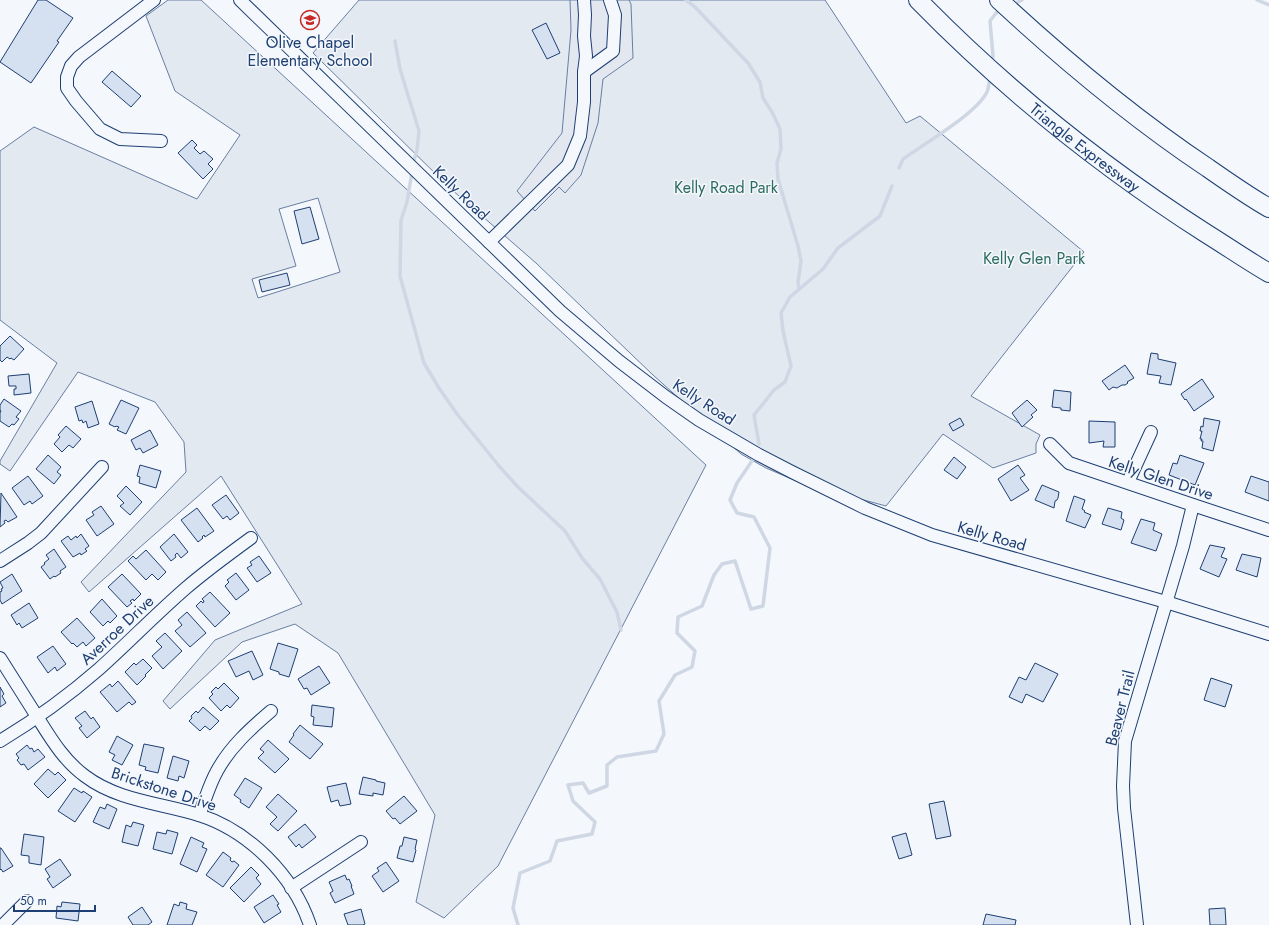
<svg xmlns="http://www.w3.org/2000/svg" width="1269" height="925" font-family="Jost,sans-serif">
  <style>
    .green { fill: #e3e9f0; stroke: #687fa3; fill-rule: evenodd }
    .parking { fill: #e3e8f0; stroke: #687fa3 }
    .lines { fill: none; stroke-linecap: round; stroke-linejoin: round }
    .stream { stroke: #cfd7e4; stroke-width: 3.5 }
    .building { fill: #d5e0f0; stroke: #1d3f73 }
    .minor-casing { stroke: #1d3f73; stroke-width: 14 }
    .highway-casing { stroke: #1d3f73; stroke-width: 20 }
    .minor { stroke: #f4f7fb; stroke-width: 12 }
    .highway { stroke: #f4f7fb; stroke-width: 18 }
    .labels { text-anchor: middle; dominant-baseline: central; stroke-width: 3; stroke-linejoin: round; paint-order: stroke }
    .poi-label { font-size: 16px; fill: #1d3f73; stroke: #f4f7fb }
    .street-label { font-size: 16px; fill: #1d3f73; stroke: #f4f7fb }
    .park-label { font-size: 16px; fill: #2c6c60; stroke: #f4f7fb }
  </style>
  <rect width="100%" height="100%" fill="#f4f7fb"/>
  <g class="green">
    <path d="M 168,0 L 201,0 L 706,465 L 498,866 L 444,918 L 416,902 L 435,815 L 338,653 L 295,624 L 242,642 L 170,709 L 163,701 L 215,640 L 302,604 L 221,476 L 89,592 L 81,582 L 186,472 L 184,442 L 155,402 L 78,372 L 10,471 L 0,464 L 0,461 L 57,363 L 0,320 L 0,151 L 34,127 L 197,199 L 240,135 L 175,91 L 146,16 ZM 318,198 L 340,272 L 258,298 L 252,279 L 296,266 L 279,209 Z"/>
    <path d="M 359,0 L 825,0 L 906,123 L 920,116 L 1084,252 L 971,396 L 1040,435 L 1036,444 L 1036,453 L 993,468 L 943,434 L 886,506 L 801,483 L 766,468 L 741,454 L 653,375 L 536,263 L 451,189 L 313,53 Z"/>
  </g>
  <path class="parking" d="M 570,0 L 629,0 L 631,4 L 633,58 L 603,79 L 598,123 L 581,175 L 565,193 L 559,187 L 535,211 L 517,191 L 562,133 L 571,30 Z"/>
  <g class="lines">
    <g class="stream">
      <path d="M 686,0 L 695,7 L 748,63 L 760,82 L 763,98 L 772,112 L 780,129 L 781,149 L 777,163 L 778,179 L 798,246 L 801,261 L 798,282 L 799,289"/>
      <path d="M 1257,0 L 1269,5"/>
      <path d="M 1012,5 L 1022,0"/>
      <path d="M 395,41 L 400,69 L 419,131 L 417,150 L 413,164"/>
      <path d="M 992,63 L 993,56 L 990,21 L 996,13 L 1001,10"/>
      <path d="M 899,168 L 903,159 C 924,144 976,114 987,92 C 989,88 989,81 990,77"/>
      <path d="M 412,172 L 407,202 L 401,220 L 400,276 L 424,363 L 439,388 L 457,414 L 499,466 L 518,487 L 565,531 L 582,558 L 600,579 L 617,612 L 621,630"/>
      <path d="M 759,444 L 754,415 L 774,390 L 785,382 L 791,366 L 783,331 L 781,313 L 790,297 L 823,269 L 838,248 L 880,216 L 892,186"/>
      <path d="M 518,925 L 513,908 L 520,873 L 550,861 L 557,841 L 592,834 L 595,822 L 573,801 L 568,785 L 583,783 L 589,793 L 607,786 L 607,765 L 617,757 L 656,751 L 664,734 L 659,701 L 675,675 L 692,667 L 695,651 L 677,633 L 678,617 L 702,606 L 714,575 L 722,564 L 735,561 L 751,609 L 763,606 L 770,548 L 754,517 L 737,513 L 730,500 L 737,483 L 756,455"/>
    </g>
  </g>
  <g class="building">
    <path d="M 38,0 L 46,0 L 73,18 L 57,41 L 59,42 L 31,83 L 0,62 Z"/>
    <path d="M 546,23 L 560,53 L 547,59 L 532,30 Z"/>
    <path d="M 112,71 L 141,96 L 131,107 L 102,82 Z"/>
    <path d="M 192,140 L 197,145 L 194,148 L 200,154 L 204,151 L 213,159 L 208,164 L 213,169 L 203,179 L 178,153 Z"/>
    <path d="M 310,207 L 319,239 L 302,244 L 294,211 Z"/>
    <path d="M 287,273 L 290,285 L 262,292 L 259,280 Z"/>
    <path d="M 10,336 L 24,349 L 14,360 L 11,358 L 10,359 L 7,357 L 2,362 L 0,360 L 0,346 Z"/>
    <path d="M 1151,353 L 1158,354 L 1158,359 L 1176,363 L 1171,385 L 1159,383 L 1161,376 L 1147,374 Z"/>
    <path d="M 1125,365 L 1134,378 L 1127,382 L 1128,383 L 1125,385 L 1122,385 L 1117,388 L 1113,387 L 1109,390 L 1102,381 Z"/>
    <path d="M 29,374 L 31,393 L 14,395 L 14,389 L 16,389 L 16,386 L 9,386 L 8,376 Z"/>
    <path d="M 1202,379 L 1214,397 L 1194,411 L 1186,399 L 1185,400 L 1181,394 Z"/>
    <path d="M 1054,390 L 1071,392 L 1070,411 L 1061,410 L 1061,408 L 1052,407 Z"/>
    <path d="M 4,399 L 21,411 L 16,417 L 19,419 L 14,425 L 12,424 L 9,427 L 0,421 L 0,413 L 1,411 L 0,410 L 0,405 Z"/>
    <path d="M 121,400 L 139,408 L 126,434 L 117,430 L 119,427 L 116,426 L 115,427 L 109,424 Z"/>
    <path d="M 1027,400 L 1037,410 L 1031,415 L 1033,417 L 1022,427 L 1012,413 Z"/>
    <path d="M 92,401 L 99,424 L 88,428 L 86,421 L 83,423 L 82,420 L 79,421 L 75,407 Z"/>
    <path d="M 960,418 L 964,425 L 953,431 L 949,424 Z"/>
    <path d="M 1204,418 L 1220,421 L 1213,451 L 1202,448 L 1203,441 L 1201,441 L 1202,439 L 1200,439 L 1202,431 L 1200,431 L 1201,426 L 1203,427 Z"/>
    <path d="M 1089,421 L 1115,422 L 1115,447 L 1103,447 L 1104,441 L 1089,443 Z"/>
    <path d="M 66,426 L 81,439 L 73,448 L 69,445 L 62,452 L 54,444 L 60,437 L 58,435 Z"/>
    <path d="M 150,430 L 158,445 L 143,453 L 140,448 L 136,450 L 131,440 Z"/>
    <path d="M 48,455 L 61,467 L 57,472 L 61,475 L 54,484 L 36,469 Z"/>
    <path d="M 1180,455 L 1204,463 L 1195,485 L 1169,475 L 1173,463 L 1177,464 Z"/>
    <path d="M 954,457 L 966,467 L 957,479 L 944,470 Z"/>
    <path d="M 140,465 L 161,471 L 156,488 L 139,483 L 140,477 L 137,476 Z"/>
    <path d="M 1018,465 L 1025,475 L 1020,478 L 1029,490 L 1011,501 L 998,479 Z"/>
    <path d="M 28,476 L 43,496 L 32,504 L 30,501 L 24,505 L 12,488 Z"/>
    <path d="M 1251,476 L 1269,482 L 1269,501 L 1245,492 Z"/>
    <path d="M 1042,485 L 1059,492 L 1058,498 L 1057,500 L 1055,501 L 1054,508 L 1035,500 Z"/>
    <path d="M 126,486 L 142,502 L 130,515 L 120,506 L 124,503 L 117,496 Z"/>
    <path d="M 1,493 L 17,517 L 8,522 L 6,520 L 4,521 L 5,523 L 0,527 Z"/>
    <path d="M 226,495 L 239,513 L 230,520 L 227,516 L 223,519 L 212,505 Z"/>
    <path d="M 1074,496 L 1085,500 L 1082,509 L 1085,511 L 1084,512 L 1091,515 L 1085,528 L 1066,521 Z"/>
    <path d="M 101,506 L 114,524 L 97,536 L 86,520 L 94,515 L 92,512 Z"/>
    <path d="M 197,508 L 214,531 L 205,537 L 204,535 L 202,537 L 203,538 L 198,542 L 181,520 Z"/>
    <path d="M 1108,508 L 1122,512 L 1121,518 L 1124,520 L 1121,530 L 1102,524 Z"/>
    <path d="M 1141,519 L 1155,523 L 1153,530 L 1162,534 L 1156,551 L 1131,543 Z"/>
    <path d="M 81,534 L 89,546 L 85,549 L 87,551 L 81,555 L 80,553 L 73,557 L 61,541 L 68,536 L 71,540 L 76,536 L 77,538 Z"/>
    <path d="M 174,534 L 188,552 L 181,558 L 177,553 L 175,555 L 176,557 L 171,561 L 160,547 Z"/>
    <path d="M 1210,545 L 1225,548 L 1221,557 L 1227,559 L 1219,577 L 1200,569 Z"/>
    <path d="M 54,549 L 66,567 L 60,571 L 61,573 L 55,577 L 54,576 L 50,579 L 41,567 L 45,564 L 44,563 L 49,559 L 46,555 Z"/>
    <path d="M 146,550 L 166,572 L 158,580 L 152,574 L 146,580 L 128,561 L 133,556 L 136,559 Z"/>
    <path d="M 1242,554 L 1261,558 L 1257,577 L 1236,570 Z"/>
    <path d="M 259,556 L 271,573 L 257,582 L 247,568 L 252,565 L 250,562 Z"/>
    <path d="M 236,573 L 249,590 L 236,600 L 225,586 L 229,582 L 227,580 Z"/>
    <path d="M 12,574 L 22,591 L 2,604 L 0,600 L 0,592 L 2,591 L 1,589 L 3,588 L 0,582 Z"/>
    <path d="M 122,574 L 141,594 L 134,601 L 133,599 L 130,601 L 132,603 L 127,607 L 108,587 Z"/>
    <path d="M 210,592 L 230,613 L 215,627 L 196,606 L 201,601 L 203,603 L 204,601 L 202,599 Z"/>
    <path d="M 102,599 L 117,616 L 110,623 L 108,621 L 103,626 L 90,612 Z"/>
    <path d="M 29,603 L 38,618 L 22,628 L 19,623 L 17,625 L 11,615 Z"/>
    <path d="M 187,612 L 206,633 L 190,647 L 175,631 L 182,625 L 178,620 Z"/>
    <path d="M 77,618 L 95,638 L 86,646 L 83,642 L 77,647 L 73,643 L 72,644 L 61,632 Z"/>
    <path d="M 165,633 L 182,651 L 163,669 L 152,656 L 162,647 L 156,641 Z"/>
    <path d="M 278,643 L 298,649 L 289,677 L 279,674 L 279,672 L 270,669 Z"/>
    <path d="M 53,646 L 66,664 L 57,671 L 55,667 L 48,673 L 37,657 Z"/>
    <path d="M 252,651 L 263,675 L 253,680 L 249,671 L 236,677 L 228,661 Z"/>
    <path d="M 143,659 L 152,668 L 145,675 L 146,676 L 137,685 L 125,672 L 134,663 L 136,665 Z"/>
    <path d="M 1035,663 L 1058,674 L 1043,702 L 1026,694 L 1022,703 L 1009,697 L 1019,677 L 1026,680 Z"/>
    <path d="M 319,666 L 330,683 L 311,695 L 307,688 L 304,689 L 298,679 Z"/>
    <path d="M 1211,678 L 1232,685 L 1225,707 L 1204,700 Z"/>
    <path d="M 118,681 L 136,702 L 132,705 L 129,702 L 117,712 L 100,692 L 110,684 L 112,687 Z"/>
    <path d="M 224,683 L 239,698 L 230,708 L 227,705 L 221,711 L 209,698 L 213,694 L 211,692 L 216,687 L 218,689 Z"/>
    <path d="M 0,687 L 4,694 L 2,696 L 6,703 L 0,707 Z"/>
    <path d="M 312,705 L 334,708 L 332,727 L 313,725 L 314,717 L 311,716 Z"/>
    <path d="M 203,707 L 219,721 L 210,730 L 205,726 L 200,731 L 189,721 L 192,718 L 191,716 L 196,711 L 198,713 Z"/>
    <path d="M 85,711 L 91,719 L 93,717 L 100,727 L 87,738 L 79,728 L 82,726 L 75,718 Z"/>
    <path d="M 300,725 L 323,744 L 310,759 L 289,742 L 294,735 L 293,734 Z"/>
    <path d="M 117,736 L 133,745 L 122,765 L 112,760 L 115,755 L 109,752 Z"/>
    <path d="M 268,740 L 289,759 L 275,773 L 258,758 L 264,752 L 260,749 Z"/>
    <path d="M 144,744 L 164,748 L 158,773 L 145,770 L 146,767 L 139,765 Z"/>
    <path d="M 27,745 L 30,749 L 32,748 L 34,752 L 38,749 L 45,757 L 28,770 L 24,764 L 21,765 L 17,760 L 19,758 L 16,754 Z"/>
    <path d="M 173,756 L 189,761 L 184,778 L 179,776 L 178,781 L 167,778 Z"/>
    <path d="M 48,769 L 55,775 L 58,772 L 66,780 L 48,798 L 34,784 Z"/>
    <path d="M 363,777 L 376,780 L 376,781 L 385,783 L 383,795 L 373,793 L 373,796 L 359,794 Z"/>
    <path d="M 245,778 L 262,788 L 249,808 L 240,802 L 241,800 L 234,795 Z"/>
    <path d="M 346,783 L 351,804 L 340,806 L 338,800 L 331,802 L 327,787 Z"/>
    <path d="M 74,788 L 82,793 L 83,791 L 92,797 L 75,822 L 58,811 Z"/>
    <path d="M 278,794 L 297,811 L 278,831 L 270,824 L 277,817 L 266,807 Z"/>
    <path d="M 404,796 L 417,811 L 400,824 L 395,818 L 393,819 L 386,811 Z"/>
    <path d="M 944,801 L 951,836 L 936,839 L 929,804 Z"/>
    <path d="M 107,804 L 117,809 L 109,829 L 93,822 L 100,807 L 105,809 Z"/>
    <path d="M 133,822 L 144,825 L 138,846 L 122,842 L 126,825 L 131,827 Z"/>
    <path d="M 305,824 L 316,837 L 302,848 L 299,844 L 296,847 L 288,837 Z"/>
    <path d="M 167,830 L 178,833 L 172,854 L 153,849 L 157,832 L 166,834 Z"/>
    <path d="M 906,833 L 912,855 L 899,859 L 892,837 Z"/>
    <path d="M 24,834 L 44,837 L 41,865 L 29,863 L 29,856 L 21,855 Z"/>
    <path d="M 191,837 L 204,843 L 202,847 L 207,849 L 197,872 L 180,864 Z"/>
    <path d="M 404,837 L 417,840 L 415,849 L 416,850 L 413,862 L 397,858 L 400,846 L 402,846 Z"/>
    <path d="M 0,848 L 1,848 L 13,866 L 3,872 L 1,869 L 0,870 Z"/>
    <path d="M 223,852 L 231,858 L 230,860 L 232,862 L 234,861 L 239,865 L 223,887 L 206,875 Z"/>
    <path d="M 60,859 L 71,875 L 53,888 L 47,879 L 50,877 L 45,869 Z"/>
    <path d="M 386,862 L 399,881 L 383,892 L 372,876 L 379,871 L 377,868 Z"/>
    <path d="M 251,867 L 259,875 L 256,878 L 261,884 L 244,902 L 230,888 Z"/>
    <path d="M 345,875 L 347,880 L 349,879 L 352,886 L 351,886 L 354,894 L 335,903 L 330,893 L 333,891 L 329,882 Z"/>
    <path d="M 273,895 L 279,904 L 277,905 L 281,912 L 264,923 L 254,907 Z"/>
    <path d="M 62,902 L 80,904 L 78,921 L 56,918 L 57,906 L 61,907 Z"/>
    <path d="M 180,902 L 187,904 L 186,909 L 197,912 L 192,925 L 167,925 L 174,904 L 179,906 Z"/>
    <path d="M 142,907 L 152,922 L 148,925 L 133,925 L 128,917 Z"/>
    <path d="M 1225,908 L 1226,925 L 1210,925 L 1209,909 Z"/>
    <path d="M 361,909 L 365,924 L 363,925 L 348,925 L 344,914 Z"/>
    <path d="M 986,914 L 1016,920 L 1015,925 L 983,925 Z"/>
  </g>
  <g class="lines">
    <g class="minor-casing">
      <g id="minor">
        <path d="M 154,0 L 79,57 L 71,66 L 67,77 L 67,88 L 76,101 L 100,129 L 120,139 L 161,141"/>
        <path d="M 240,0 L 560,311 L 619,361 L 666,397 L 699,420 L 759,455 L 792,472 L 865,508 L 932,535 L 1166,602 L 1269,634"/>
        <path d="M 584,72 L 613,51 L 615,15 L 610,0"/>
        <path d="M 489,242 L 568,165 L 580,136 L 584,102 L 584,72 L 586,56 L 584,36 L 585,15 L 584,0"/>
        <path d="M 1050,444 L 1069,463 L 1193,505 L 1269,530"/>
        <path d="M 1128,482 L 1151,432"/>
        <path d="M 0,561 L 28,543 L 41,533 L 102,467"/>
        <path d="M 0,658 C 12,677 24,696 36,715 C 50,737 63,760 85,776 C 118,801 161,803 199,815 C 249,831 293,875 310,925"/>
        <path d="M 0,741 C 35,720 68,696 99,669 C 128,643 156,614 186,588 C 207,570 229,554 251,538"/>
        <path d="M 199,815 C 205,801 209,785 217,771 C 230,747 250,729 271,711"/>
        <path d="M 291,888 L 361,842"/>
        <path d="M 3,925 L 27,901"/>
        <path d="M 1137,925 L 1124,808 L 1123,786 L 1125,741 L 1183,546 L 1193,505"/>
      </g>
    </g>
    <g class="highway-casing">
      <g id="highway">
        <path id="s1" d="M 918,0 C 1005,89 1102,167 1207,234 C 1228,247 1248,261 1269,273"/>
        <path d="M 999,0 C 1065,61 1133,118 1208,168 C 1228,182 1248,196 1269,208"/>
      </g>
    </g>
    <use href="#minor" class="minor"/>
    <use href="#highway" class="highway"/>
  </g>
  <defs>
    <g id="school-ring" transform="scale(1)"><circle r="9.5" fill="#f4f7fb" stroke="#c62828" stroke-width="1.5"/><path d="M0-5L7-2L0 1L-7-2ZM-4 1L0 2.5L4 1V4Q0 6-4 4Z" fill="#c62828"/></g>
  </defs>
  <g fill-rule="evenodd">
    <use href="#school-ring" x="310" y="20"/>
  </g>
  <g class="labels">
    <g class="poi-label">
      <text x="310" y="42">Olive Chapel<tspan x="310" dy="18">Elementary School</tspan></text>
    </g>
    <g class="street-label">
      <text stroke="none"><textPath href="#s1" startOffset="223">Triangle Expressway</textPath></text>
      <text transform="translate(461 193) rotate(44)">Kelly Road</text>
      <text transform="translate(704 402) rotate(33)">Kelly Road</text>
      <text transform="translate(1161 478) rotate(18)">Kelly Glen Drive</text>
      <text transform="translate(992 536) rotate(16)">Kelly Road</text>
      <text transform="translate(117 630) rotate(-43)">Averroe Drive</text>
      <text transform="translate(1120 708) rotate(-76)">Beaver Trail</text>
      <text transform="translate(164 789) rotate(18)">Brickstone Drive</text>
    </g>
    <g class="park-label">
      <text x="726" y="187">Kelly Road Park</text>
      <text x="1034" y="258">Kelly Glen Park</text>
    </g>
  </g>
  <path d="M14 905v6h81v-6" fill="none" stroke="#1d3f73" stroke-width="2"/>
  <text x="20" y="905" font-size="12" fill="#1d3f73" stroke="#f4f7fb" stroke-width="3" paint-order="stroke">50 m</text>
</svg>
